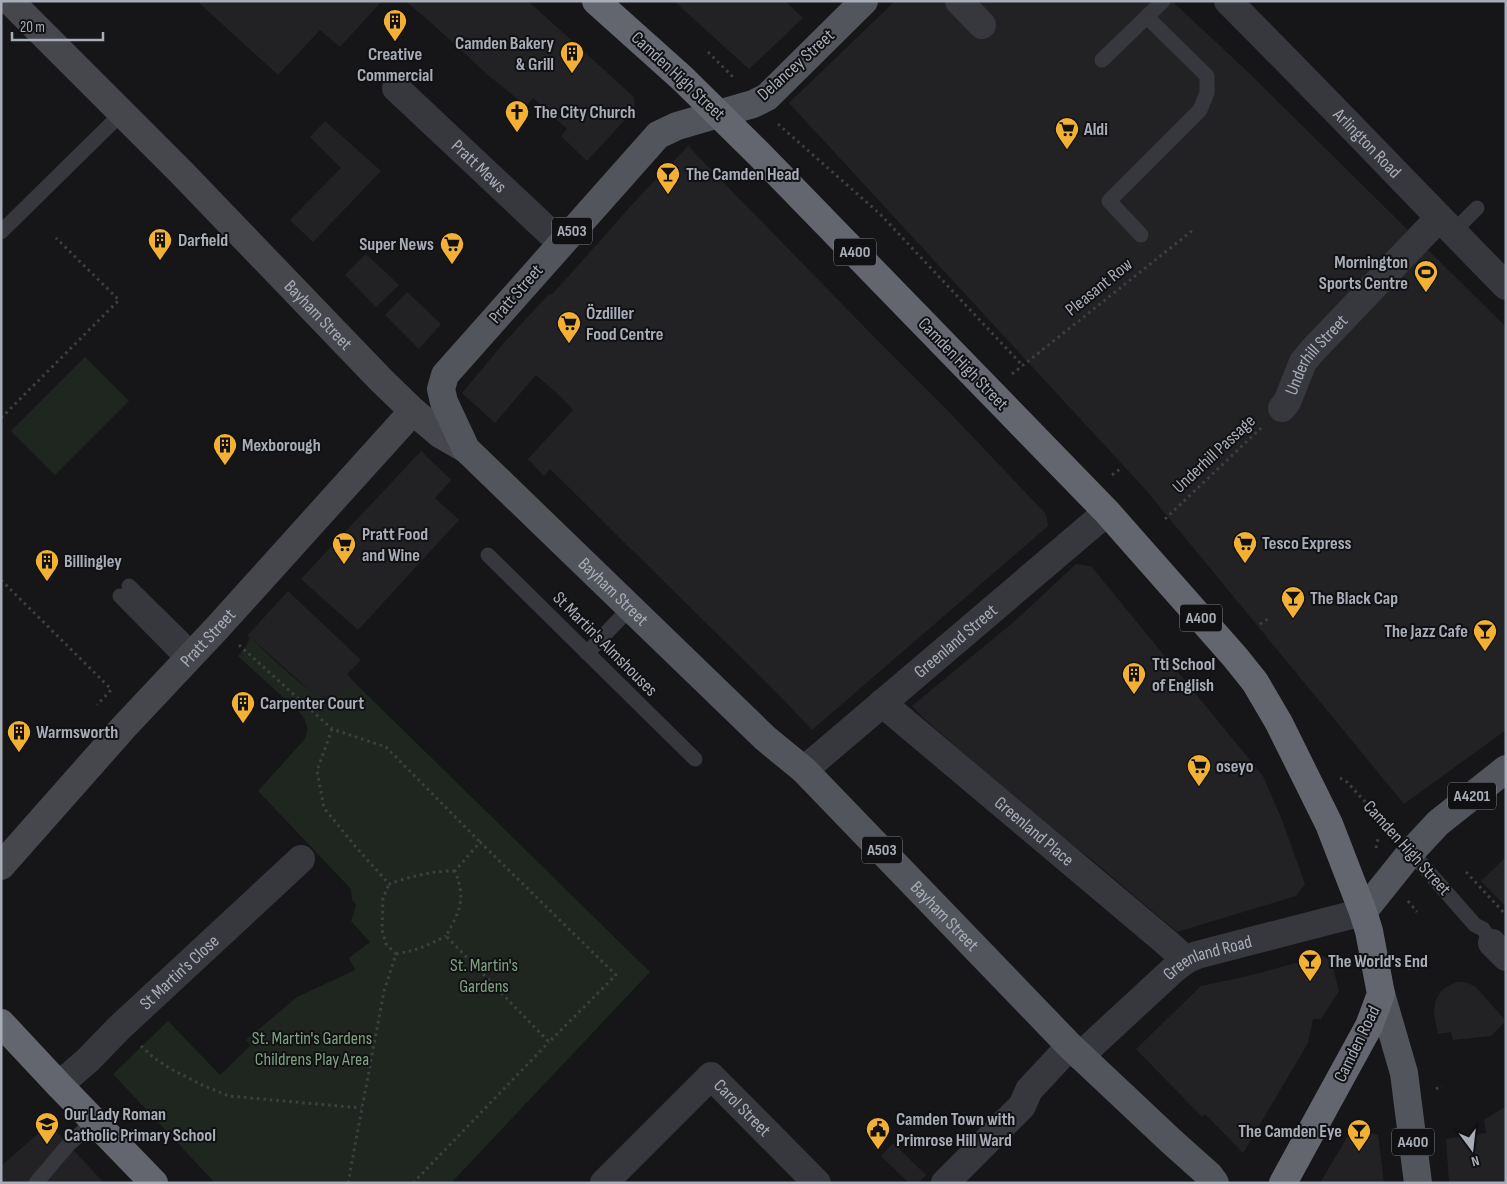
<svg xmlns="http://www.w3.org/2000/svg" width="1507" height="1184" font-family="'Sofia Sans Condensed',sans-serif">
  <style>
    .built { fill: #222225 }
    .green { fill: #1e261f }
    .lines { fill: none; stroke-linecap: round; stroke-linejoin: round }
    .path { stroke: #3d3f44; stroke-width: 3; stroke-dasharray: 2.5 4; stroke-linecap: butt }
    .lane { stroke: #37383d; stroke-width: 15 }
    .street { stroke: #37383d; stroke-width: 28 }
    .secondary { stroke: #45474d; stroke-width: 28 }
    .primary { stroke: #53555c; stroke-width: 28 }
    .highway { stroke: #63666e; stroke-width: 28 }
    .labels { text-anchor: middle; dominant-baseline: central; stroke-width: 4; stroke-linejoin: round; paint-order: stroke }
    .shield { fill: #111113; stroke: #7b7e86; stroke-width: 1 }
    .shield-label { font-size: 16px; font-weight: bold; fill: #a8adb8 }
    .poi-label { font-size: 18px; font-weight: bold; fill: #a8adb8; stroke: #111113; text-anchor: start }
    .street-label { font-size: 18px; fill: #a8adb8; stroke: #111113 }
    .park-label { font-size: 18px; fill: #7fa381; stroke: #111113 }
  </style>
  <rect width="100%" height="100%" fill="#161618"/>
  <g class="built">
    <path d="M 197,1 L 382,1 L 340,47 L 320,30 L 278,75 Z"/>
    <path d="M 405,1 L 528,1 L 634,97 L 635,109 L 587,161 L 561,136 L 567,129 L 533,98 L 526,106 L 488,75 L 427,19 Z"/>
    <path d="M 674,1 L 785,1 L 803,18 L 749,69 Z"/>
    <path d="M 895,1 L 1172,1 L 1248,72 L 1506,327 L 1506,730 L 1404,804 L 1145,489 L 789,103 Z"/>
    <path d="M 325,121 L 381,171 L 313,242 L 290,220 L 341,168 L 310,137 Z"/>
    <path d="M 688,146 L 881,344 L 952,415 L 1046,514 L 1048,526 L 812,730 L 779,695 L 550,469 L 544,476 L 528,459 L 573,410 L 560,396 L 536,375 L 495,423 L 462,393 L 502,345 L 549,294 L 551,295 L 567,278 L 638,198 Z"/>
    <path d="M 366,254 L 399,285 L 376,307 L 345,275 Z"/>
    <path d="M 407,292 L 441,324 L 419,349 L 385,315 Z"/>
    <path d="M 422,450 L 424,454 L 451,480 L 435,498 L 459,520 L 358,630 L 301,579 Z"/>
    <path d="M 1076,564 L 1091,566 L 1263,776 L 1282,820 L 1305,884 L 1296,896 L 1177,932 L 1092,860 L 1048,826 L 1006,790 L 922,717 L 912,706 L 1016,620 Z"/>
    <path d="M 288,591 L 361,660 L 347,674 L 353,681 L 341,694 L 332,697 L 318,696 L 307,688 L 250,637 L 247,636 Z"/>
    <path d="M 1506,857 L 1506,907 L 1481,881 Z"/>
    <path d="M 1322,956 L 1331,960 L 1339,991 L 1321,1019 L 1313,1019 L 1308,1043 L 1243,1153 L 1205,1114 L 1202,1117 L 1136,1049 L 1201,986 L 1248,976 Z"/>
    <path d="M 1457,982 L 1464,982 L 1475,986 L 1506,1021 L 1491,1036 L 1453,1040 L 1451,1032 L 1438,1034 L 1434,1014 L 1435,1002 L 1441,991 L 1446,987 Z"/>
    <path d="M 1506,1106 L 1506,1183 L 1449,1183 L 1446,1139 L 1486,1133 L 1484,1120 Z"/>
    <path d="M 49,1124 L 104,1183 L 1,1183 L 1,1166 Z"/>
    <path d="M 1361,1128 L 1368,1130 L 1369,1132 L 1378,1135 L 1384,1183 L 1320,1183 L 1352,1129 L 1359,1131 Z"/>
    <path d="M 893,1143 L 926,1175 L 918,1183 L 909,1183 L 881,1156 Z"/>
  </g>
  <g class="green">
    <path d="M 85,357 L 129,401 L 55,475 L 11,431 Z"/>
    <path d="M 250,637 C 263,649 309,696 324,697 C 337,699 345,689 353,681 L 650,972 L 451,1183 L 215,1183 L 113,1074 L 168,1021 L 220,1075 L 251,1045 L 246,1040 L 297,997 L 355,970 L 349,958 L 370,942 L 351,921 L 356,905 L 352,900 L 351,889 L 258,791 L 304,740 C 310,730 307,720 299,712 L 238,656 L 246,646 Z"/>
  </g>
  <g class="lines">
    <g class="path">
      <path d="M 708,52 L 734,78"/>
      <path d="M 778,124 L 880,214 L 1023,366"/>
      <path d="M 1012,374 L 1193,230"/>
      <path d="M 1,418 L 119,300 L 56,238"/>
      <path d="M 1112,475 L 1120,469"/>
      <path d="M 1165,519 L 1262,427"/>
      <path d="M 1,580 L 110,688 L 111,690 L 97,705"/>
      <path d="M 1260,624 L 1271,617"/>
      <path d="M 239,645 L 332,729 L 386,747 L 480,842"/>
      <path d="M 332,729 L 317,771 L 324,808 L 355,846 L 389,884 C 408,877 436,870 455,871"/>
      <path d="M 1340,778 L 1347,782 L 1392,831"/>
      <path d="M 480,842 L 616,975 L 549,1042 L 446,936 C 460,911 466,900 455,871 Z"/>
      <path d="M 1376,848 L 1378,839"/>
      <path d="M 1466,872 L 1506,915"/>
      <path d="M 1408,901 L 1417,912"/>
      <path d="M 396,954 C 415,951 429,945 446,936"/>
      <path d="M 1408,968 L 1418,968"/>
      <path d="M 141,1046 L 154,1058 L 171,1069 L 202,1085 L 229,1096 L 361,1108"/>
      <path d="M 1436,1089 L 1442,1086"/>
      <path d="M 348,1183 L 384,991 L 396,954 L 386,944 L 382,930 L 383,898 L 389,884"/>
      <path d="M 413,1183 L 549,1042"/>
    </g>
    <g class="lane">
      <path d="M 1102,60 L 1163,1"/>
      <path d="M 1,232 L 122,113"/>
      <path d="M 1453,232 L 1477,208"/>
      <path d="M 1141,235 L 1109,201 L 1200,110 L 1207,93 L 1207,76 L 1147,17"/>
      <path d="M 488,555 L 695,759"/>
      <path d="M 129,586 L 195,651"/>
      <path d="M 120,596 L 184,661"/>
      <path d="M 587,653 L 630,608"/>
      <path d="M 1411,852 L 1475,925 L 1483,929 L 1492,943"/>
      <path d="M 36,1183 L 68,1145 L 94,1121"/>
    </g>
    <g class="street">
      <path d="M 959,1 L 982,25"/>
      <path id="s1" d="M 1228,1 C 1322,95 1413,191 1506,286"/>
      <path id="s2" d="M 396,88 L 561,243"/>
      <path id="s3" d="M 1282,408 L 1287,402 L 1303,362 L 1313,350 L 1439,218"/>
      <path id="s4" d="M 882,703 L 1166,942 L 1186,960"/>
      <path id="s5" d="M 804,770 L 1107,512"/>
      <path d="M 1492,943 L 1506,957"/>
      <path id="s6" d="M 1080,1056 L 1174,969 L 1186,960 L 1197,955 L 1363,912"/>
      <path id="s7" d="M 59,1085 L 88,1060 L 119,1028 L 301,859"/>
      <path id="s8" d="M 604,1183 L 711,1076 L 817,1183"/>
      <path d="M 945,1183 L 1022,1106 L 1029,1090 L 1070,1046"/>
    </g>
    <g class="secondary">
      <path id="s9" d="M 10,1 L 181,172 L 381,380 L 413,411 L 440,434 L 466,449"/>
      <path id="s10" d="M 1,866 L 123,728 L 217,628 L 413,411"/>
    </g>
    <g class="primary">
      <path id="s11" d="M 864,1 L 767,97 L 753,104 L 677,126 L 658,135 L 445,375 L 441,389 L 444,402 L 466,449 L 765,738 L 804,770 L 1070,1046 L 1171,1141 L 1209,1175 L 1215,1183"/>
      <path d="M 1363,912 L 1411,852 L 1438,823 L 1506,769"/>
      <path d="M 1381,994 L 1404,1073 L 1418,1183"/>
    </g>
    <g class="highway">
      <path d="M 596,1 L 683,79 L 759,154 L 1107,512 L 1235,657 L 1255,682 L 1279,723 L 1329,824 L 1363,912 L 1369,931 L 1381,994 L 1369,1026 L 1283,1183"/>
      <path d="M 1,1023 L 59,1085 L 154,1183"/>
    </g>
  </g>
  <defs>
    <g id="building-pin" transform="scale(1.25)"><path d="M0 17L-7.5 6A9.5 9.5 0 1 1 7.5 6Z" fill="#f2b134" stroke="#111113"/><path d="M-4-6H4V6H1V3H-1V6H-4ZM-2.5-4.3h1.7v1.8h-1.7ZM.8-4.3h1.7v1.8H.8ZM-2.5-1h1.7V.8h-1.7ZM.8-1h1.7V.8H.8Z" fill="#111"/></g>
    <g id="church-pin" transform="scale(1.25)"><path d="M0 17L-7.5 6A9.5 9.5 0 1 1 7.5 6Z" fill="#f2b134" stroke="#111113"/><path d="M-1.2-6h2.4v3.5h3.3v2.4h-3.3V6h-2.4V-.1h-3.3v-2.4h3.3Z" fill="#111"/></g>
    <g id="supermarket-pin" transform="scale(1.25)"><path d="M0 17L-7.5 6A9.5 9.5 0 1 1 7.5 6Z" fill="#f2b134" stroke="#111113"/><path d="M-6-5.5h2.5l.6 2H6L4.5 2H-2.5L-4.4-4H-6ZM-1.5 3.2a1.3 1.3 0 1 0 .1 0ZM3 3.2a1.3 1.3 0 1 0 .1 0Z" fill="#111"/></g>
    <g id="bar-pin" transform="scale(1.25)"><path d="M0 17L-7.5 6A9.5 9.5 0 1 1 7.5 6Z" fill="#f2b134" stroke="#111113"/><path d="M-6-5H6L.8 .8V4.5H3.5V6h-7V4.5H-.8V.8Z" fill="#111"/></g>
    <g id="stadium-pin" transform="scale(1.25)"><path d="M0 17L-7.5 6A9.5 9.5 0 1 1 7.5 6Z" fill="#f2b134" stroke="#111113"/><path d="M0-5a6.5 5 0 1 0 0 10a6.5 5 0 1 0 0-10ZM-3.5-1.8h7v3.6h-7Z" fill="#111"/></g>
    <g id="school-pin" transform="scale(1.25)"><path d="M0 17L-7.5 6A9.5 9.5 0 1 1 7.5 6Z" fill="#f2b134" stroke="#111113"/><path d="M0-5L7-2L0 1L-7-2ZM-4 1L0 2.5L4 1V4Q0 6-4 4Z" fill="#111"/></g>
    <g id="civic-pin" transform="scale(1.25)"><path d="M0 17L-7.5 6A9.5 9.5 0 1 1 7.5 6Z" fill="#f2b134" stroke="#111113"/><path d="M-.6-6.5H3V-4.5H.6V-3L4-1V1h2V6H-6V1h2V-1L-.6-3ZM-1.2 2.5V6h2.4V2.5Z" fill="#111"/></g>
  </defs>
  <g fill-rule="evenodd">
    <use href="#building-pin" x="395" y="21"/>
    <use href="#building-pin" x="572" y="53"/>
    <use href="#church-pin" x="517" y="112"/>
    <use href="#supermarket-pin" x="1067" y="129"/>
    <use href="#bar-pin" x="668" y="174"/>
    <use href="#building-pin" x="160" y="240"/>
    <use href="#supermarket-pin" x="452" y="244"/>
    <use href="#stadium-pin" x="1426" y="272"/>
    <use href="#supermarket-pin" x="569" y="323"/>
    <use href="#building-pin" x="225" y="445"/>
    <use href="#supermarket-pin" x="1245" y="543"/>
    <use href="#supermarket-pin" x="344" y="544"/>
    <use href="#building-pin" x="47" y="561"/>
    <use href="#bar-pin" x="1293" y="598"/>
    <use href="#bar-pin" x="1485" y="631"/>
    <use href="#building-pin" x="1134" y="674"/>
    <use href="#building-pin" x="243" y="703"/>
    <use href="#building-pin" x="19" y="732"/>
    <use href="#supermarket-pin" x="1199" y="766"/>
    <use href="#bar-pin" x="1310" y="961"/>
    <use href="#school-pin" x="47" y="1124"/>
    <use href="#civic-pin" x="878" y="1129"/>
    <use href="#bar-pin" x="1359" y="1131"/>
  </g>
  <g class="labels">
    <g class="shield">
      <rect x="552" y="217.5" width="40" height="27" rx="4"/>
      <rect x="834" y="238.5" width="42" height="27" rx="4"/>
      <rect x="1180" y="604.5" width="42" height="27" rx="4"/>
      <rect x="1448" y="782.5" width="48" height="27" rx="4"/>
      <rect x="862" y="836.5" width="40" height="27" rx="4"/>
      <rect x="1392" y="1128.5" width="42" height="27" rx="4"/>
    </g>
    <g class="shield-label">
      <text x="572" y="231">A503</text>
      <text x="855" y="252">A400</text>
      <text x="1201" y="618">A400</text>
      <text x="1472" y="796">A4201</text>
      <text x="882" y="850">A503</text>
      <text x="1413" y="1142">A400</text>
    </g>
    <g class="poi-label">
      <text x="554" y="43" text-anchor="end">Camden Bakery<tspan x="554" dy="21">&amp; Grill</tspan></text>
      <text x="395" y="54" text-anchor="middle">Creative<tspan x="395" dy="21">Commercial</tspan></text>
      <text x="534" y="112">The City Church</text>
      <text x="1084" y="129">Aldi</text>
      <text x="686" y="174">The Camden Head</text>
      <text x="178" y="240">Darfield</text>
      <text x="434" y="244" text-anchor="end">Super News</text>
      <text x="1408" y="262" text-anchor="end">Mornington<tspan x="1408" dy="21">Sports Centre</tspan></text>
      <text x="586" y="313">Özdiller<tspan x="586" dy="21">Food Centre</tspan></text>
      <text x="242" y="445">Mexborough</text>
      <text x="362" y="534">Pratt Food<tspan x="362" dy="21">and Wine</tspan></text>
      <text x="1262" y="543">Tesco Express</text>
      <text x="64" y="561">Billingley</text>
      <text x="1310" y="598">The Black Cap</text>
      <text x="1468" y="631" text-anchor="end">The Jazz Cafe</text>
      <text x="1152" y="664">Tti School<tspan x="1152" dy="21">of English</tspan></text>
      <text x="260" y="703">Carpenter Court</text>
      <text x="36" y="732">Warmsworth</text>
      <text x="1216" y="766">oseyo</text>
      <text x="1328" y="961">The World's End</text>
      <text x="64" y="1114">Our Lady Roman<tspan x="64" dy="21">Catholic Primary School</tspan></text>
      <text x="896" y="1119">Camden Town with<tspan x="896" dy="21">Primrose Hill Ward</tspan></text>
      <text x="1342" y="1131" text-anchor="end">The Camden Eye</text>
    </g>
    <g class="street-label">
      <text transform="translate(796 65) rotate(-42)">Delancey Street</text>
      <text transform="translate(678 76) rotate(43)">Camden High Street</text>
      <text stroke="none"><textPath href="#s1" startOffset="199">Arlington Road</textPath></text>
      <text stroke="none"><textPath href="#s2" startOffset="114">Pratt Mews</textPath></text>
      <text transform="translate(1099 287) rotate(-39)">Pleasant Row</text>
      <text transform="translate(516 294) rotate(-49)">Pratt Street</text>
      <text stroke="none"><textPath href="#s9" startOffset="440">Bayham Street</textPath></text>
      <text stroke="none"><textPath href="#s3" startOffset="64">Underhill Street</textPath></text>
      <text transform="translate(963 364) rotate(46)">Camden High Street</text>
      <text transform="translate(1214 454) rotate(-43)">Underhill Passage</text>
      <text stroke="none"><textPath href="#s11" startOffset="858">Bayham Street</textPath></text>
      <text stroke="none"><textPath href="#s10" startOffset="308">Pratt Street</textPath></text>
      <text stroke="none"><textPath href="#s5" startOffset="199">Greenland Street</textPath></text>
      <text transform="translate(605 644) rotate(45)">St Martin's Almshouses</text>
      <text stroke="none"><textPath href="#s4" startOffset="199">Greenland Place</textPath></text>
      <text transform="translate(1407 848) rotate(48)">Camden High Street</text>
      <text stroke="none"><textPath href="#s11" startOffset="1322">Bayham Street</textPath></text>
      <text stroke="none"><textPath href="#s6" startOffset="164">Greenland Road</textPath></text>
      <text stroke="none"><textPath href="#s7" startOffset="165">St Martin's Close</textPath></text>
      <text transform="translate(1357 1044) rotate(-64)">Camden Road</text>
      <text stroke="none"><textPath href="#s8" startOffset="196">Carol Street</textPath></text>
    </g>
    <g class="park-label">
      <text x="484" y="965">St. Martin's<tspan x="484" dy="21">Gardens</tspan></text>
      <text x="312" y="1038">St. Martin's Gardens<tspan x="312" dy="21">Childrens Play Area</tspan></text>
    </g>
  </g>
  <rect width="1507" height="1184" fill="none" stroke="#a8adb8" stroke-width="5"/>
  <g transform="translate(1472 1149) rotate(165)" stroke="#111113" stroke-width="4" paint-order="stroke">
  <path d="M0-4L9 19L0 12L-9 19Z" fill="#a8adb8"/>
  <text y="-8" font-size="14" font-weight="bold" text-anchor="middle" fill="#a8adb8">N</text>
  </g>
  <path d="M12 32v8h91v-8" fill="none" stroke="#a8adb8" stroke-width="2.5"/>
  <text x="20" y="32" font-size="15" fill="#a8adb8" stroke="#111113" stroke-width="4" paint-order="stroke">20 m</text>
</svg>
